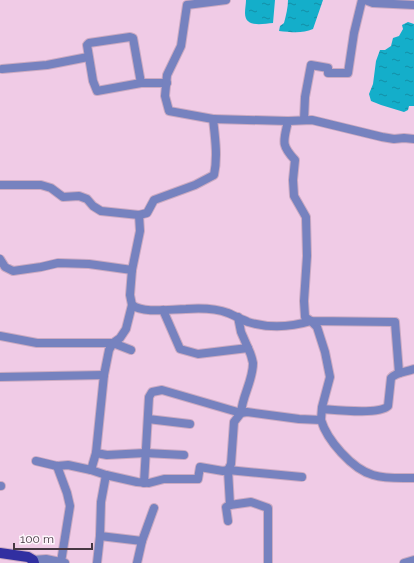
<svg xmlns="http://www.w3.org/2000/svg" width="414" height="563" font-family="Raleway,sans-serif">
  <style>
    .water { fill: url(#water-ripples) }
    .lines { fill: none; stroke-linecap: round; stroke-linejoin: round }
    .minor-casing { stroke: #cbaac2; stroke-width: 10 }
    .major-casing { stroke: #cbaac2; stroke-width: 12 }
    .minor { stroke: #7682bf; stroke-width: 8 }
    .major { stroke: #312fa1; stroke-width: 10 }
  </style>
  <defs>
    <pattern id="water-ripples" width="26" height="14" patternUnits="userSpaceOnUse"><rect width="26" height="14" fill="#14aeca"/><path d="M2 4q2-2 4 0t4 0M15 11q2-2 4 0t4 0" fill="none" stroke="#148ea6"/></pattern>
  </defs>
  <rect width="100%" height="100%" fill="#f0cbe6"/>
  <g class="water">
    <path d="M 246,0 L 275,0 L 273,23 C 262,24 245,28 245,13 C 245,8 246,4 246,0 Z"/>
    <path d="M 288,0 L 323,0 L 313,29 C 302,34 290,32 279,31 L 280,26 L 284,23 C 286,15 288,8 288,0 Z"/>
    <path d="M 408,22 L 414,24 L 414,106 L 409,106 L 408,110 L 404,112 L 381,105 L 371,101 L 369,94 L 373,84 L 376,61 L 380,50 L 385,50 L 391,46 L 393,38 L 399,36 L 403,29 L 402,25 Z"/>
  </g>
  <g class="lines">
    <g class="minor-casing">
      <g id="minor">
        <path d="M 365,0 L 373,3 L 414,5"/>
        <path d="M 2,69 L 47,65 L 88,57"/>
        <path d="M 141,83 L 133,38 L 130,37 L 89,43 L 87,45 L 93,81 L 97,91 L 141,83 L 167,83"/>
        <path d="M 213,119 L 288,121"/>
        <path d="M 304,120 L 305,97 L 311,65 L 328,68 L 328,73 L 348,73 L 354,33 L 362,0"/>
        <path d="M 0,185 L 41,185 L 51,188 L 63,197 L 79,196 L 87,199 L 93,206 L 101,211 L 139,215 L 147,213 L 154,200 L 195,185 L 214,175 C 218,157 215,137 213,119 L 169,111 L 165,96 L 167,75 L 181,46 L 187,5 L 226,0"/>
        <path d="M 0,259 L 5,267 L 13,271 L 41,267 L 58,263 L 89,264 L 132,270 L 140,231 L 139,215"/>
        <path d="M 132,270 L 130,295 L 132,305 C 144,314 171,309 186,309 C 200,308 215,308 228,313 C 235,316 241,319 248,322 C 268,328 291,327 311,321 L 317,327 L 325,352 L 330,377 L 322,407 L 321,420"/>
        <path d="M 163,310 L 180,349 L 198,354 L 248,348 L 241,332 L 238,317"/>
        <path d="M 0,336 L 37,343 L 113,343 L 131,350"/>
        <path d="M 399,373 L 395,322 L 311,321 L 305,317 L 304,301 L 307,256 L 306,217 L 294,196 L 293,180 L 295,160 C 280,144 284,141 288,121 L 312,120 L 382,137 L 394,139 L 404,138 L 414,139"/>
        <path d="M 0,377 L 104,375"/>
        <path d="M 322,409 C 336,410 379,415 388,406 L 391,378 C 396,372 406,372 414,369"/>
        <path d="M 148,419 L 190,424"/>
        <path d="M 96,453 L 107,455 L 145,453 L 184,455"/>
        <path d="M 36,461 L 57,466 L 68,465 L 91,470 L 106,475"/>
        <path d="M 57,466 L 67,493 L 70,506 L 61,562"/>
        <path d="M 91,470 L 96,453 L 104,375 L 109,350 L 113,343 L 120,338 L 126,329 L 132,305"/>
        <path d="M 144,483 L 149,397 L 152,392 L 162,390 L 241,413 C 242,396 253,381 253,363 C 252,358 250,352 248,348"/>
        <path d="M 0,486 L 1,486"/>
        <path d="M 228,521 L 226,507 L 230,505"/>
        <path d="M 100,536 L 101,502 L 106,475 L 137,482 L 149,483 L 164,479 L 198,479 L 200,467 L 223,471 L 228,470 L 231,464 L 234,422 L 241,413 L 247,412 L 299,419 L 321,420 C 327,440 352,469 373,475 C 386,479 401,478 414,478"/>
        <path d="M 142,541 L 154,508"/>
        <path d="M 33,560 L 46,559 L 65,563"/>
        <path d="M 97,563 L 100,536 L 142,541 L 137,563"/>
        <path d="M 268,563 L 268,508 L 251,502 L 230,505 L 228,470 L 302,477"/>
        <path d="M 404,563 L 414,560"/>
      </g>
    </g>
    <g class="major-casing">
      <path id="major" d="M 0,553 L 28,557 L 33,560 L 34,563"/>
    </g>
    <use href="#minor" class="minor"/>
    <use href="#major" class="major"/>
  </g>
  <path d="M14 543v6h78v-6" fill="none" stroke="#463742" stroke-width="2"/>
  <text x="20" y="543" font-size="12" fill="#463742" stroke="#fef6fc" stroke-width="3" paint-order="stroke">100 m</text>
</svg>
